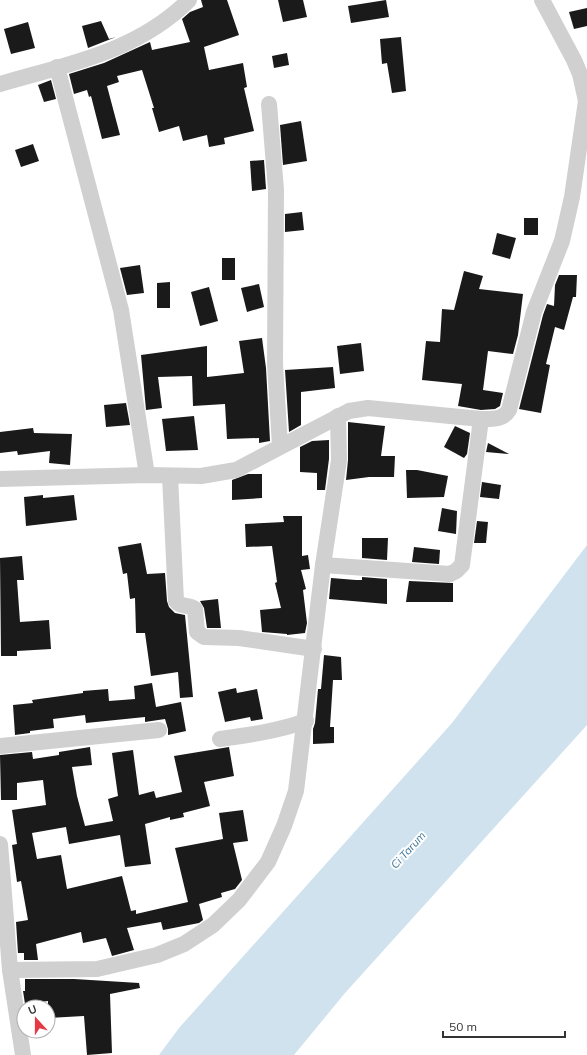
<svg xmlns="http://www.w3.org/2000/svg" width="587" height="1055" font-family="Mulish,sans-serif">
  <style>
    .water { fill: #cfe2ee }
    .building { fill: #1a1a1a }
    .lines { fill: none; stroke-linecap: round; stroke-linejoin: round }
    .street { stroke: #d0d0d0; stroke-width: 16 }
    .labels { text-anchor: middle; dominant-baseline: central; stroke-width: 4; stroke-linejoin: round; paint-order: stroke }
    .water-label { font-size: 11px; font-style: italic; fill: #3f7597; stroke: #fff }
  </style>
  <rect width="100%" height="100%" fill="#fff"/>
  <path class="water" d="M 587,545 L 587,725 L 345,993 L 294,1055 L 159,1055 L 179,1028 L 452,723 Z"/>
  <g class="building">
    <path d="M 201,0 L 227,0 L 239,35 L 204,47 L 209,70 L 243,63 L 247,87 L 244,88 L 254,131 L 224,138 L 225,144 L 209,147 L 207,135 L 183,141 L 179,126 L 159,132 L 152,108 L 154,108 L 142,70 L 117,76 L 119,82 L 107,86 L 120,135 L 102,139 L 91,96 L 89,97 L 87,90 L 74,94 L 69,74 L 104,63 L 150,42 L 152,50 L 190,42 L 182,19 L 190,12 L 203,7 Z"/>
    <path d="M 278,0 L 303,0 L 307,17 L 283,22 Z"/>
    <path d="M 386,0 L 389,17 L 351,23 L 348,6 Z"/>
    <path d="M 587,8 L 587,26 L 574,29 L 569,12 Z"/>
    <path d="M 101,21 L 109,39 L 116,37 L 88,48 L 82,26 Z"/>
    <path d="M 28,22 L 35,48 L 11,54 L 4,29 Z"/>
    <path d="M 401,37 L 406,91 L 392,93 L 387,63 L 382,64 L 380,39 Z"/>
    <path d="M 287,53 L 289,65 L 274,68 L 272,56 Z"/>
    <path d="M 51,80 L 56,99 L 44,102 L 38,85 Z"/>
    <path d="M 301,121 L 307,161 L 283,165 L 280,125 Z"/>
    <path d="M 33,144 L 39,161 L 21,167 L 15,150 Z"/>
    <path d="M 264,160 L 266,189 L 252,191 L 250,161 Z"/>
    <path d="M 302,212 L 304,230 L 285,232 L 285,214 Z"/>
    <rect x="524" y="218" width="14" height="17"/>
    <path d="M 497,233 L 516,238 L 510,259 L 492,254 Z"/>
    <rect x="222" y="258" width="13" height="22"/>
    <path d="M 140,265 L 144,293 L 127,295 L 120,268 Z"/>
    <path d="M 464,271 L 483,276 L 479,289 L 523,294 L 518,335 L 513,354 L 488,351 L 483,390 L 503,393 L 500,406 L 495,409 L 481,410 L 458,406 L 462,384 L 422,380 L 426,341 L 440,342 L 442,309 L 454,310 Z"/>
    <path d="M 559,275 L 577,275 L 576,297 L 573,297 L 564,330 L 555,327 L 546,364 L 550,365 L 541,413 L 519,409 L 543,315 L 547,304 L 554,306 L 555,285 Z"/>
    <path d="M 170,282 L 170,308 L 157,308 L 157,283 Z"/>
    <path d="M 259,284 L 264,307 L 247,312 L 241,288 Z"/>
    <path d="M 209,287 L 218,321 L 200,326 L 191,292 Z"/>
    <path d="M 262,338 L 266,368 L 270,441 L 259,443 L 259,438 L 227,439 L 225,404 L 193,406 L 192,376 L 158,377 L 162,408 L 146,410 L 141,355 L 207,346 L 207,377 L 244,373 L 239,341 Z"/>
    <path d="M 361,343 L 364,371 L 340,374 L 337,346 Z"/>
    <path d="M 333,367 L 335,388 L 301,392 L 301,425 L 289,432 L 285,370 Z"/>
    <path d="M 126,403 L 130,425 L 106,427 L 104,405 Z"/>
    <path d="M 194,416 L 198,450 L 166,451 L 162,419 Z"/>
    <path d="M 348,422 L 385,426 L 381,456 L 395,456 L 394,477 L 369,477 L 346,480 L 348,460 Z"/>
    <path d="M 455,426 L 470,433 L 467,454 L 464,458 L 444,447 Z"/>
    <path d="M 33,428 L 34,433 L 72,434 L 70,465 L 49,463 L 50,451 L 18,455 L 17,451 L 0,453 L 0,432 Z"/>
    <path d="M 329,440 L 329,459 L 325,490 L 317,490 L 317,473 L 300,472 L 300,447 L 312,441 Z"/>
    <path d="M 488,443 L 509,454 L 508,454 L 486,452 Z"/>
    <path d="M 406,470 L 417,470 L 448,476 L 444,497 L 407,498 Z"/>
    <path d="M 248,474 L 262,474 L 262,498 L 232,500 L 232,480 Z"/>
    <path d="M 482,482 L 501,485 L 499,499 L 480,497 Z"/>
    <path d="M 43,495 L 43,498 L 74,495 L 77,520 L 26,526 L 24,497 Z"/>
    <path d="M 442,508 L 457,511 L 456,534 L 438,531 Z"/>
    <path d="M 283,516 L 302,516 L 302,556 L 308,555 L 310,569 L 301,570 L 306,589 L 303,590 L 307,623 L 305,633 L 287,635 L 287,634 L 262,632 L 260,610 L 281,608 L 275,583 L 277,582 L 272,546 L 246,547 L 245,524 L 284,522 Z"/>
    <path d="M 477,521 L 488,522 L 486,543 L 474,543 Z"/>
    <path d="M 362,538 L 388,538 L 387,560 L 362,558 Z"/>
    <path d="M 141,543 L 147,574 L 165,573 L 167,601 L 169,607 L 175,613 L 185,615 L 193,697 L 180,698 L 178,672 L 151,676 L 145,633 L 136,633 L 135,598 L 130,599 L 127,573 L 123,574 L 118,547 Z"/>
    <path d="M 414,547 L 440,550 L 439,564 L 412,562 Z"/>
    <path d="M 22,556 L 24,580 L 17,580 L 20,622 L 49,620 L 51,649 L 17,651 L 17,656 L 1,656 L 0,558 Z"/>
    <path d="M 362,577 L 387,579 L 387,604 L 329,599 L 331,578 L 356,580 L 362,580 Z"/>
    <path d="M 409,581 L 453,583 L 453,602 L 406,602 Z"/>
    <path d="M 218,599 L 221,628 L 207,628 L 204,608 L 200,601 Z"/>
    <path d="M 324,655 L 341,657 L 342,680 L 333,680 L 330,727 L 334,727 L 334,743 L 313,744 L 313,729 L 315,723 L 318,689 L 321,689 Z"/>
    <path d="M 152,683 L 156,707 L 181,702 L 186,731 L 168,735 L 168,729 L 165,719 L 145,722 L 145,717 L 86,723 L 85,715 L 53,719 L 54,728 L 30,731 L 30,733 L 15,735 L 13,705 L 33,703 L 32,700 L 83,693 L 83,691 L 108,689 L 109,701 L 135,699 L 134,686 Z"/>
    <path d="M 236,688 L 237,693 L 257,689 L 263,719 L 251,721 L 250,717 L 225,722 L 218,692 Z"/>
    <path d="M 90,747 L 92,765 L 72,767 L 77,796 L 85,826 L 113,821 L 108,799 L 118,796 L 112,753 L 133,750 L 139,795 L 154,791 L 156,798 L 182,792 L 174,756 L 229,747 L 234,776 L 204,782 L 210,806 L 183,813 L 184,817 L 170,820 L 170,817 L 145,824 L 151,864 L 125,867 L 120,835 L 69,844 L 66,827 L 32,833 L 37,859 L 61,855 L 67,889 L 122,876 L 131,911 L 136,910 L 136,914 L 188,902 L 175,848 L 223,839 L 219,813 L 243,810 L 248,841 L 233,843 L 242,880 L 235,889 L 221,893 L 222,897 L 199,904 L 203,920 L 199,923 L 163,930 L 161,922 L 127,928 L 134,950 L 112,956 L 106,938 L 83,943 L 81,932 L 36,944 L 38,960 L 24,960 L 24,953 L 18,953 L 16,922 L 28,920 L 21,881 L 17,882 L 12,845 L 17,844 L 12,810 L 46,805 L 43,780 L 17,783 L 17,800 L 1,800 L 0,755 L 32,752 L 33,759 L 59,755 L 59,752 Z"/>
    <path d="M 25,979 L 74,979 L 139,983 L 140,988 L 110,994 L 112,1053 L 87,1055 L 84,1016 L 48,1018 L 48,1001 L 25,1004 L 23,991 L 25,991 Z"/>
  </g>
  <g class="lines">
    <g class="street">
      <path d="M 57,67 L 121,310 L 147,475"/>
      <path d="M 0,84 C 68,64 137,52 189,0"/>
      <path d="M 269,104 L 276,190 L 275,364 L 280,446"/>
      <path d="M 170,476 L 176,601 C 181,608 189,604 195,609 L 197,632 L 204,637 L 239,638 L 314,649"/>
      <path d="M 0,479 L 147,475 L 201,476 L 236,470 L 349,411 L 368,408 L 481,419 C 492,419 503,420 509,410 L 534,312 L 562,241 L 572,197 L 586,101 L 580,74 L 574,60 L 542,0"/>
      <path d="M 323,565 L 450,574 L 456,571 L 462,565 L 481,419"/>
      <path d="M 220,739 C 249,735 278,731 306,721"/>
      <path d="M 0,746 L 159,730"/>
      <path d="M 0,844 L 10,970 L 23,1055"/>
      <path d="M 10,970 L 97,969 L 157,955 L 184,944 L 213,925 L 239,900 L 268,862 L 284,826 L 296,791 L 323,565 L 339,460 L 338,416"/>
    </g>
  </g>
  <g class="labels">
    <g class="water-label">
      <text transform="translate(408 850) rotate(-48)">Ci Tarum</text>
    </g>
  </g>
  <g transform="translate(36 1019) rotate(339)"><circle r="19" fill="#ffffff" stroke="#adadad"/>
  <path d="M0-3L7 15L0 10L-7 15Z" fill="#e63946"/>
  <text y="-6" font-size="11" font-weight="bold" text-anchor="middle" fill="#333333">U</text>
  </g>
  <path d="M443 1031v6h122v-6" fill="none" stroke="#333333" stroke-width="2"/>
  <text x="449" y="1031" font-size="12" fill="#333333" stroke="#ffffff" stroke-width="3" paint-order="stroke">50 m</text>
</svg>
